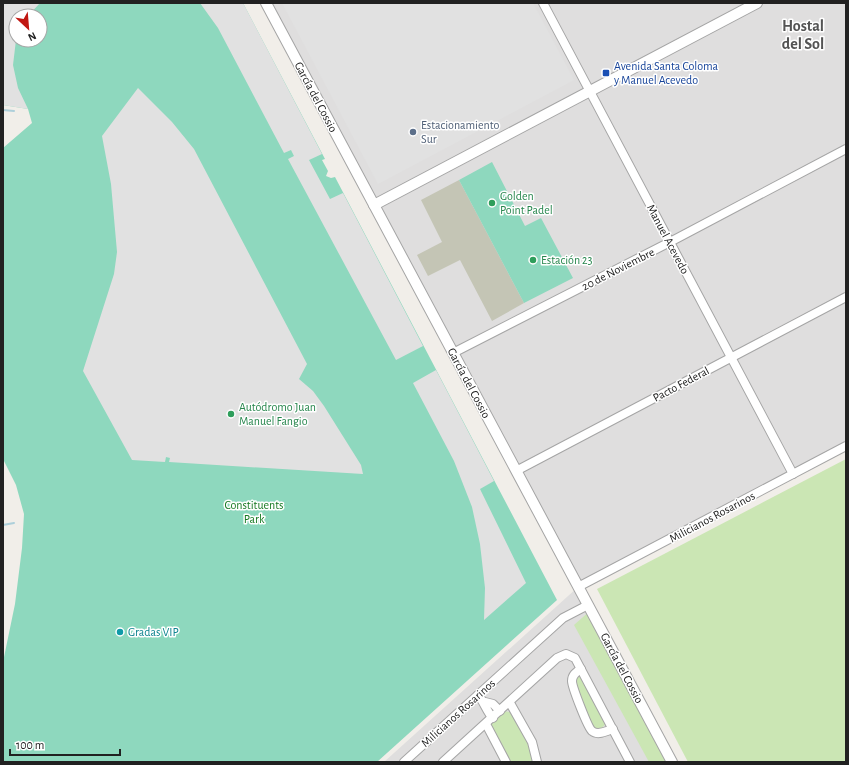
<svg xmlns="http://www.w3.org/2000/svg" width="849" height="765" font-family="'Alegreya Sans',sans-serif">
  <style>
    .residential { fill: #dfdede }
    .construction { fill: #c4c5b5 }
    .grass { fill: #cbe6b4 }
    .pitch { fill: #8ed8be; fill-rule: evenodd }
    .parking { fill: #e1e1e1 }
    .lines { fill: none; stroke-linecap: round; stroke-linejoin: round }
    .stream { stroke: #adcfda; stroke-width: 2 }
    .minor-casing { stroke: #a5a5a5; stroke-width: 10 }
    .tertiary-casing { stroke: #a5a5a5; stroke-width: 12 }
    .minor { stroke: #fff; stroke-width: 8 }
    .tertiary { stroke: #fff; stroke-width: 10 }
    .transit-dot { fill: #1a4fb4; stroke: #fff; stroke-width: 1.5 }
    .service-dot { fill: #5c6f8a; stroke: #fff; stroke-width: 1.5 }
    .leisure-dot { fill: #2e9e5b; stroke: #fff; stroke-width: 1.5 }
    .culture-dot { fill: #0f9aa8; stroke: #fff; stroke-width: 1.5 }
    .labels { text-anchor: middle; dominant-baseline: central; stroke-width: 3; stroke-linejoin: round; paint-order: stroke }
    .transit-label { font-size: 12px; fill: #164399; stroke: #fff; text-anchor: start }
    .street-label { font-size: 12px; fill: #212121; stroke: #fff }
    .service-label { font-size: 12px; fill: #4e5e75; stroke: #fff; text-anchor: start }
    .leisure-label { font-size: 12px; fill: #27864d; stroke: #fff; text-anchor: start }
    .park-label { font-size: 12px; fill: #167921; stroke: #fff }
    .culture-label { font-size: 12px; fill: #0d838f; stroke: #fff; text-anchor: start }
    .district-label { font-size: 16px; font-weight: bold; fill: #545454; stroke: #fff }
  </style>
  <rect width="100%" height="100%" fill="#f1eee9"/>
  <path class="residential" d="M 266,3 L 846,3 L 846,446 L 578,587 L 672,762 L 384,762 L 578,587 Z"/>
  <path class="construction" d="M 459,180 L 524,303 L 492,321 L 460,260 L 428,276 L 417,255 L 442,242 L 421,200 Z"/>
  <g class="grass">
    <path d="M 846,459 L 846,762 L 688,762 L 597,589 Z"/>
    <path d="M 591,610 L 672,762 L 649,762 L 574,625 Z"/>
    <path d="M 580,673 L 606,724 L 599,730 L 592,728 L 575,679 Z"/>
    <path d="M 503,711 L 511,712 L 530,747 L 533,762 L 510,762 L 491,726 L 492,722 Z"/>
  </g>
  <g class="pitch">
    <path d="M 3,3 L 243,3 L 325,159 L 322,160 L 328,171 L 326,176 L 331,178 L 335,177 L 557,600 L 377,762 L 3,762 L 3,662 L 15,604 L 22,548 L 24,514 L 16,485 L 3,459 L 3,148 L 32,123 L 28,109 L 3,105 ZM 16,16 L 40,16 L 40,40 L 16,40 Z"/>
    <path d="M 492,162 L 525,226 L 541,218 L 573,278 L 524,303 L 459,180 Z"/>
  </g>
  <g class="parking">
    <path d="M 3,3 L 40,3 L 28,16 L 16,16 L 16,40 L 13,65 L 18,88 L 28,109 L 3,105 Z"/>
    <path d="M 200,3 L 243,3 L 322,154 L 309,160 L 330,199 L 343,193 L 423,346 L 396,360 L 288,159 L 294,156 L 291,150 L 284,153 L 218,28 Z"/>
    <path d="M 282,3 L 533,3 L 574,80 L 378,184 Z"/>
    <path d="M 138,88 L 172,122 L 194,149 L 307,364 L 299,379 L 313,391 L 324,406 L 361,465 L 363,474 L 169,462 L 170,458 L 166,457 L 165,462 L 132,460 L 83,371 L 114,274 L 117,252 L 111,184 L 102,136 Z"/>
    <path d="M 436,370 L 494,481 L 480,489 L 526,583 L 484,620 L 485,588 L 480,544 L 472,507 L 454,461 L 413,383 Z"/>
  </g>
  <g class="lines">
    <g class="stream">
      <path d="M 3,110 L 14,111"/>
      <path d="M 3,525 L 14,523"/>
    </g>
    <g class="minor-casing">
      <g id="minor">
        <path d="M 543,3 L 793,474"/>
        <path d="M 453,353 L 670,242 L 846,149"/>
        <path d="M 516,471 L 846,297"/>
        <path d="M 578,587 L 846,446"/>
        <path d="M 581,669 C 576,672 572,675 572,681 C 572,687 588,728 592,731 C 598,736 606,731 613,729"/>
        <path d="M 478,695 C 485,703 486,711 493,718"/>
        <path d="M 485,702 L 493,704 L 500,711"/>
        <path d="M 510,703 L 532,742 L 537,762"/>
        <path d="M 486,724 L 506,762"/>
        <path d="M 404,762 L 563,618 L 588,605"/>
        <path d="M 443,762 L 557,658 L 566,654 L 575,658 L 630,762"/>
      </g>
    </g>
    <g class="tertiary-casing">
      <g id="tertiary">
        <path d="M 266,3 L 672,762"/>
        <path d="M 374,205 L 757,3"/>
      </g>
    </g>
    <use href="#minor" class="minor"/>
    <use href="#tertiary" class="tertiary"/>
  </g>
  <rect class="transit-dot" x="602" y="69" width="8" height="8" rx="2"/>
  <circle class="service-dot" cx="413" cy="132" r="4"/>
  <g class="leisure-dot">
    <circle cx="492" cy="203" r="4"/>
    <circle cx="533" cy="260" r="4"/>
    <circle cx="231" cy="414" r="4"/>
  </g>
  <circle class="culture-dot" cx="120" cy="632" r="4"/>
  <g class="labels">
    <g class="transit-label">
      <text x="614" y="66">Avenida Santa Coloma<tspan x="614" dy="14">y Manuel Acevedo</tspan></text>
    </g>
    <g class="street-label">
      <text transform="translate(316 97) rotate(62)">García del Cossio</text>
      <text transform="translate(668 239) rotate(62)">Manuel Acevedo</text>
      <text transform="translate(618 269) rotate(-27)">20 de Noviembre</text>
      <text transform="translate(469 383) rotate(62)">García del Cossio</text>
      <text transform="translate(681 384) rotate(-28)">Pacto Federal</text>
      <text transform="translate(712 517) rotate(-28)">Milicianos Rosarinos</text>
      <text transform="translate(622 668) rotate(62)">García del Cossio</text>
      <text transform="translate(458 713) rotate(-42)">Milicianos Rosarinos</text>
    </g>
    <g class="service-label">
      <text x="421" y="125">Estacionamiento<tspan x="421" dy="14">Sur</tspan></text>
    </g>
    <g class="leisure-label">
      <text x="500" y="196">Golden<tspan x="500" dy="14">Point Padel</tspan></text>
      <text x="541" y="260">Estación 23</text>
      <text x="239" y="407">Autódromo Juan<tspan x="239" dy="14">Manuel Fangio</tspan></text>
    </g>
    <g class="park-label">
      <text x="254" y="505">Constituents<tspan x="254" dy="14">Park</tspan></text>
    </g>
    <g class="culture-label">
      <text x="128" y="632">Gradas VIP</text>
    </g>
    <g class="district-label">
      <text x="803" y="26">Hostal<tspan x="803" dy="18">del Sol</tspan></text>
    </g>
  </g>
  <rect width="849" height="765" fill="none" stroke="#212121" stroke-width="8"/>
  <g transform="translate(28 28) rotate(154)"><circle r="19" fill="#ffffff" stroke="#a6a6a6"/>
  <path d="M0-3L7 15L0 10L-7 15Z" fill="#c11712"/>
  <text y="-6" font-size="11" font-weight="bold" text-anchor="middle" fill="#212121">N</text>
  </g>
  <path d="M10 749v6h110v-6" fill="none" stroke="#212121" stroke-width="2"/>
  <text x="16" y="749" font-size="12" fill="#212121" stroke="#ffffff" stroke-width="3" paint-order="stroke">100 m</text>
</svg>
